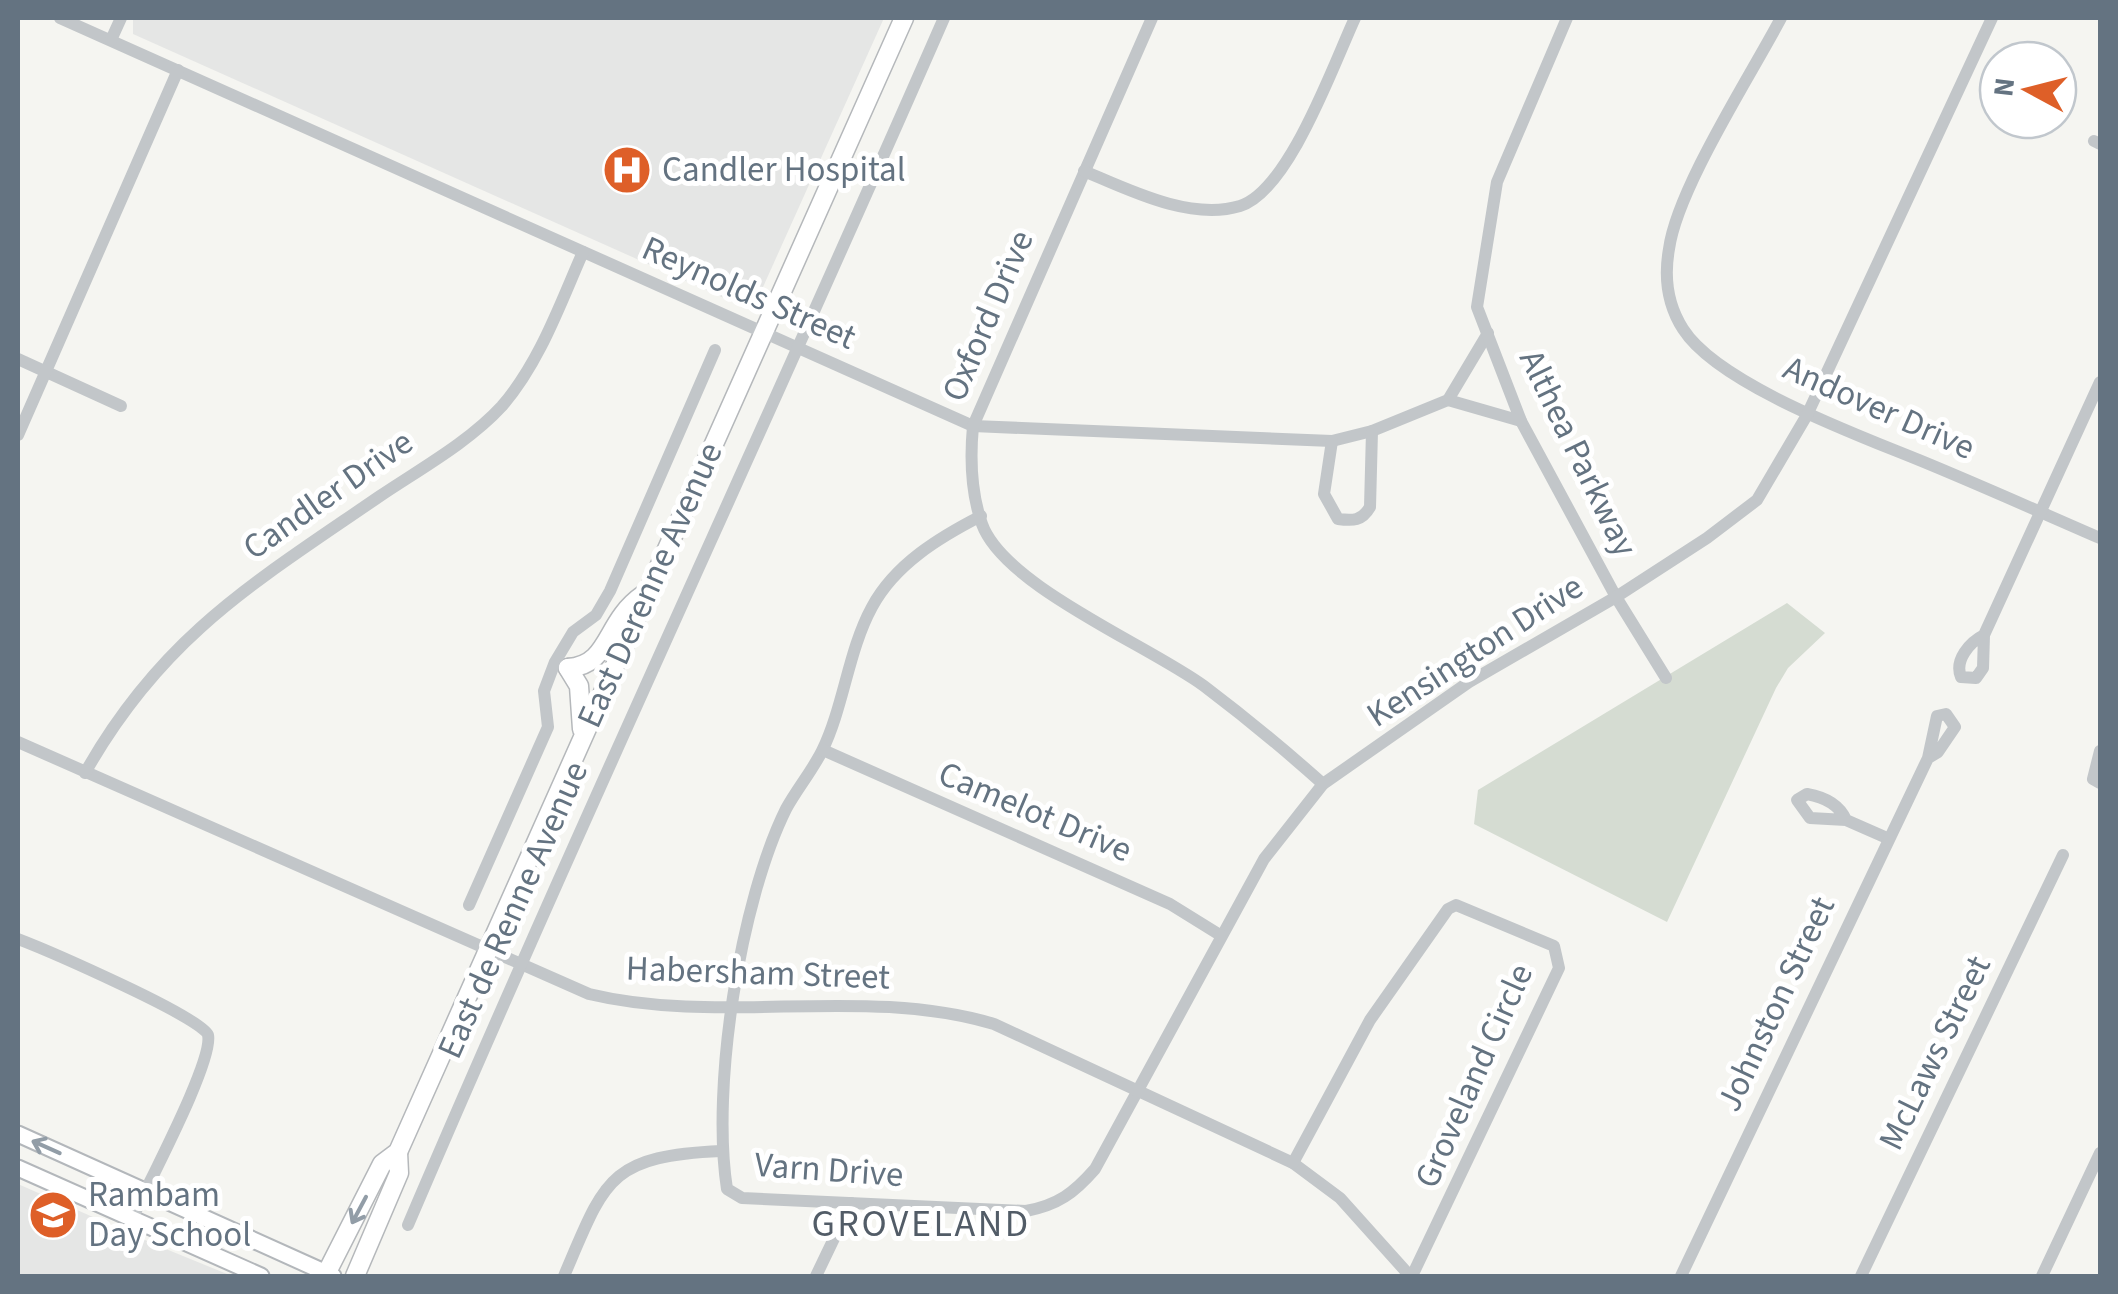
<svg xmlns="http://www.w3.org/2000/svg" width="2118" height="1294" font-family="'Source Sans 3',sans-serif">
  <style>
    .built { fill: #e5e6e5 }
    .green { fill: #d5dcd2 }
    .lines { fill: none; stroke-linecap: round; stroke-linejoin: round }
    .major-casing { stroke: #b3b7bb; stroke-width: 19 }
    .highway-casing { stroke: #b5b8bb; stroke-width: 21 }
    .minor { stroke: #c2c6c9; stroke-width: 12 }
    .major { stroke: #fff; stroke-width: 15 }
    .highway { stroke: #fff; stroke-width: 18 }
    .oneway { stroke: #929da7 }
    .labels { text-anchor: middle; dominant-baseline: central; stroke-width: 10; stroke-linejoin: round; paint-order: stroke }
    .poi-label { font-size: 35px; fill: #647381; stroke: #fff; text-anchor: start }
    .street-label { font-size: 35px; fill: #647381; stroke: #fff }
    .neighbourhood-label { font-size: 38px; letter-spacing: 2.5px; fill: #525c67; stroke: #fff }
  </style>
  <rect width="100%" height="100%" fill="#f5f5f1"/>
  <g class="built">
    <path d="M 133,18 L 884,18 L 754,307 L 742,306 L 133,34 Z"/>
    <path d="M 18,1184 L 161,1247 L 232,1276 L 18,1276 Z"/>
  </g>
  <path class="green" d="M 1787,603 L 1825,633 L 1788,668 L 1776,688 L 1667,922 L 1474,824 L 1478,790 Z"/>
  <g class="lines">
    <g class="major-casing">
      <g id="major">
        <path d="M 18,1134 L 333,1276"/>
        <path d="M 18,1168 L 261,1276"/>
      </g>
    </g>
    <g class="highway-casing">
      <g id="highway">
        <path d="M 568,668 C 611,665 604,622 643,595"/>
        <path d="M 568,668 L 579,686 L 582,729"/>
        <path d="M 325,1276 L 382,1164 L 398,1152 L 904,18"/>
        <path d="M 355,1276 L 399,1173 L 398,1152"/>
      </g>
    </g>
    <g class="minor">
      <path d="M 60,18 L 973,426 L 1332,441 L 1372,431 L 1448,400 L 1488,333"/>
      <path d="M 1152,18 L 973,426 C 970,458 971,493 982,524 C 1004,586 1150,646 1204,686 C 1245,717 1285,750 1323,784"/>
      <path d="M 1567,18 L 1497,182 L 1477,307 L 1521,421 L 1616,597 L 1666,678"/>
      <path d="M 1781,18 C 1751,75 1677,189 1669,249 C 1664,277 1667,304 1683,329 C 1718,384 1858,435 1919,460 C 1980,485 2040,512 2100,538"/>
      <path d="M 111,40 L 121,18"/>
      <path d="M 2094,141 L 2100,144"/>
      <path d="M 1084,171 C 1129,190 1190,221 1240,206 C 1289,191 1334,63 1355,18"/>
      <path d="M 18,359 L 121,406"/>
      <path d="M 1448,400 L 1521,421"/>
      <path d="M 18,435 L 178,70"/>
      <path d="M 1332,441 L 1324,494 L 1338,519 C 1353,521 1362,521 1370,507 L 1372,431"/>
      <path d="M 981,516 C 940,537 895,564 872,607 C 848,651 844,706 822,751 C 812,771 797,789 786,809 C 740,902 711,1087 727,1189 L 742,1198 L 1026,1211 C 1058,1205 1074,1193 1095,1169 L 1264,859 L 1323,784 L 1469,682 L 1616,597 L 1707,538 L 1757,500 L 1807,415 L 1992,18"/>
      <path d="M 1984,635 C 1970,642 1954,660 1961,677 L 1976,678 L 1983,668 L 1984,635 L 2100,382"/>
      <path d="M 18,742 L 589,994 C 722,1026 863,985 994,1024 L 1293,1163 L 1340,1198 L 1410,1276"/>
      <path d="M 823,750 L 1170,904 L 1220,935"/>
      <path d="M 2100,751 L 2093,779 L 2100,783"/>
      <path d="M 85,773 C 162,636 255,582 380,496 C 420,469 469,442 502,406 C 540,362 560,304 583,252"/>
      <path d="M 1846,820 L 1810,818 L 1797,800 L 1807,794 C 1824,797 1839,804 1846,820 L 1887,838"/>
      <path d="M 469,905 L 548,727 L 544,691 L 555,662 L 573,632 L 596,615 L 610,591 L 715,350"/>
      <path d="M 18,939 C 44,949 204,1018 208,1035 C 214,1061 146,1187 132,1219"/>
      <path d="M 1293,1163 L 1370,1020 L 1448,909 L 1456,905 L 1554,946 L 1559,968 L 1412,1276"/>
      <path d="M 408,1225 C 581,820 768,421 944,18"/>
      <path d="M 564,1276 C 605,1180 608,1156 721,1151"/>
      <path d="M 816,1276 L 851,1203"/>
      <path d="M 1681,1276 L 1928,758 L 1937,716 L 1946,714 L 1955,727 L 1938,752 L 1928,758"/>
      <path d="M 1861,1276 L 2063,855"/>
      <path d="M 2042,1276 L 2100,1153"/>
    </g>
    <use href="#major" class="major"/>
    <use href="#highway" class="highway"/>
  </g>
  <defs><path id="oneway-shaft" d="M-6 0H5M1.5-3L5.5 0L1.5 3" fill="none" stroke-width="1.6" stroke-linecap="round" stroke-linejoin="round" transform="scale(2.5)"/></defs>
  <g class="oneway">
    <use href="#oneway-shaft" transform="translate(46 1147) rotate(-156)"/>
    <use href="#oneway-shaft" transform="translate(359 1210) rotate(118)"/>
  </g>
  <defs>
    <g id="hospital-disc" transform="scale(2.5)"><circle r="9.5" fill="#de5f28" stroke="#fff"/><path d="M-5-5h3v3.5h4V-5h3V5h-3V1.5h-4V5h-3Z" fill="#fff"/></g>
    <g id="school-disc" transform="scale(2.5)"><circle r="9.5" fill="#de5f28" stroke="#fff"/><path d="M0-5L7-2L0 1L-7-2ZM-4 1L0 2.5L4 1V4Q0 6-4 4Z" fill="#fff"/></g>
  </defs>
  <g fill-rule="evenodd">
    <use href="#hospital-disc" x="627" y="170"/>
    <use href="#school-disc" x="53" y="1215"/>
  </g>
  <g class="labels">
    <g class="poi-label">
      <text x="662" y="170">Candler Hospital</text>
      <text x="88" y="1195">Rambam<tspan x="88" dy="40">Day School</tspan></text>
    </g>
    <g class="street-label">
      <text transform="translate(749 293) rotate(24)">Reynolds Street</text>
      <text transform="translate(988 316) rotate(-67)">Oxford Drive</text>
      <text transform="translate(1879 408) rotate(24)">Andover Drive</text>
      <text transform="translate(1578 453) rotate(64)">Althea Parkway</text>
      <text transform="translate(328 495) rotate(-35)">Candler Drive</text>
      <text transform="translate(650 585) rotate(-66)">East Derenne Avenue</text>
      <text transform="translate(1475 651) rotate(-33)">Kensington Drive</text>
      <text transform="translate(1035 812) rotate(23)">Camelot Drive</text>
      <text transform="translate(513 910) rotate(-66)">East de Renne Avenue</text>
      <text transform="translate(758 973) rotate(2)">Habersham Street</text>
      <text transform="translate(1776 1004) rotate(-65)">Johnston Street</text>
      <text transform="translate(1935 1053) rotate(-64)">McLaws Street</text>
      <text transform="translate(1474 1076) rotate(-66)">Groveland Circle</text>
      <text transform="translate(829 1170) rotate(4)">Varn Drive</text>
    </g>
    <g class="neighbourhood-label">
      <text x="921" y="1224">GROVELAND</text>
    </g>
  </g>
  <rect width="2118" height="1294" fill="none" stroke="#647381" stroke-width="40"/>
  <g transform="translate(2028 90) rotate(277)"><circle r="48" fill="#ffffff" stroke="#c1c7cd" stroke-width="2.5"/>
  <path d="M0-8L18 38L0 25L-18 38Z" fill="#de5f28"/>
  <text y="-15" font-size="28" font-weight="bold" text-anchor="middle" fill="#647381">N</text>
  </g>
</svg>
